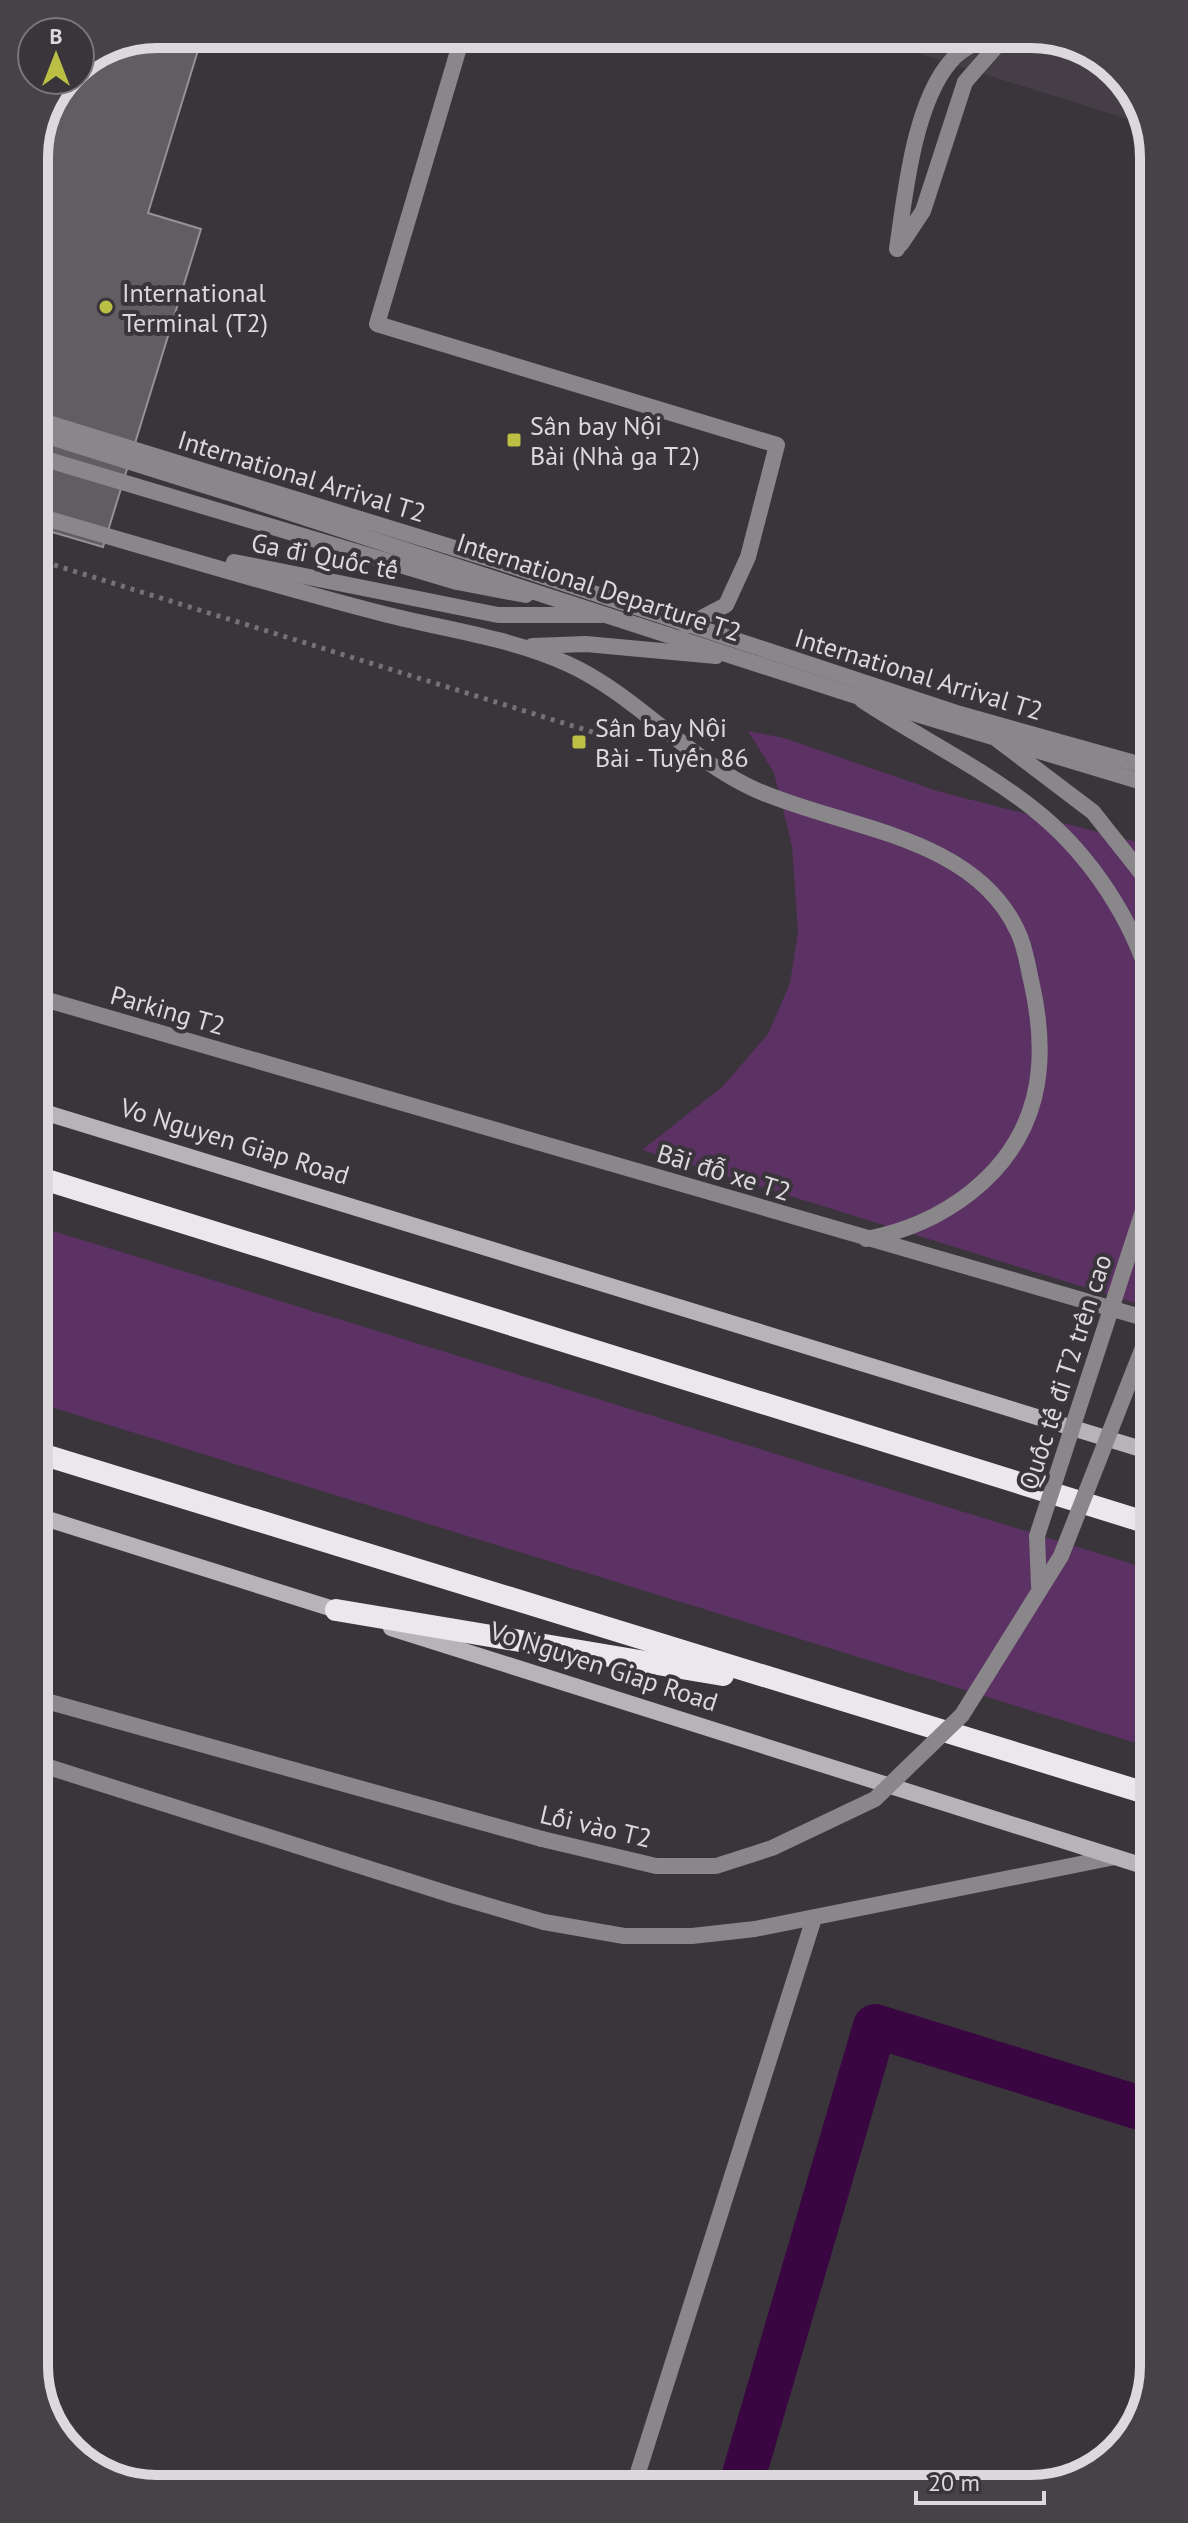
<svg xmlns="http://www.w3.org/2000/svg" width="1188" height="2523" font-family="'PT Sans',sans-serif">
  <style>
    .built { fill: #463e47 }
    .green { fill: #5b3263 }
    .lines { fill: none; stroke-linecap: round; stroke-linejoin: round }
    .canal { stroke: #390642; stroke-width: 44 }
    .building { fill: #615d62; stroke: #959196; stroke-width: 2 }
    .path { stroke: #757276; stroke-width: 5; stroke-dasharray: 4 6; stroke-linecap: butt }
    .service { stroke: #898789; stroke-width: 16 }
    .secondary { stroke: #b7b4b8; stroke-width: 16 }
    .trunk { stroke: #ece7ec; stroke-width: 22 }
    .service-bridge { stroke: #898789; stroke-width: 16 }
    .poi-dot { fill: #bbc044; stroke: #39353a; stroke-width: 3 }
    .labels { text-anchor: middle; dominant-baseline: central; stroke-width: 8; stroke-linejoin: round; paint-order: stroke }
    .poi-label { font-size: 26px; fill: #dbd9dc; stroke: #39353a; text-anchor: start }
    .street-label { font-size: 26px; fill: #dbd9dc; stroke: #39353a }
    .rim { fill: none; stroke: #dbd9dc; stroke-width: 10 }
  </style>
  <rect width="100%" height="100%" fill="#39353a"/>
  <path class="built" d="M 856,34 L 1039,34 L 1105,59 L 1147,117 L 1147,125 Z"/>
  <g class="green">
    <path d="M 748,731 L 784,738 L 937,791 L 1149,845 L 1151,1308 L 642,1150 L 722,1087 L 768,1034 L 790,983 L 798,932 L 792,846 L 774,773 Z"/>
    <path d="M 37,1226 L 1152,1570 L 1152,1748 L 38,1403 Z"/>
  </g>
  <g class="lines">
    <path class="canal" d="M 741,2485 L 875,2026 L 1153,2112"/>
  </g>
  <path class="building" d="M 157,34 L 203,34 L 148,213 L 201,229 L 103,547 L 35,527 L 34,150 L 66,80 L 80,80 L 80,66 Z"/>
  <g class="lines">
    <path class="path" d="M 35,559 L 602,735"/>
    <g class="service">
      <path d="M 463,34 L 377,324 L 777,445 L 748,557 L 726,605 L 686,626"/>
      <path d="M 1025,34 L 1091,54"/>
      <path d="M 901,244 L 923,211 L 965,82 L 1007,34"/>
      <path d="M 897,249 C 905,194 914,103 951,61 C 963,46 982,41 999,34"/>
      <path d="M 35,419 L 490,559 L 960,714 L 1149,767"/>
      <path d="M 35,432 L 226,492"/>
      <path d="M 35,456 L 457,582 L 526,595"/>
      <path d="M 35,515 C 153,549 270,585 388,615 C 448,630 511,638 568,664 C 636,695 686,758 754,789 C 839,828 972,834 1017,930 C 1025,945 1027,963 1031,980 C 1040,1019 1044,1059 1034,1098 C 1014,1176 941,1225 866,1239"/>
      <path d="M 234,562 L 498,615 L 601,615"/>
      <path d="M 532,646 L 586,644 L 716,656"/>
      <path d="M 862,700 C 921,739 987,770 1041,815 C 1091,857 1132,919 1150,981"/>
      <path d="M 998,740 L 1093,812 L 1150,884"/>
      <path d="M 37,997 L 1151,1320"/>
      <path d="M 39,1699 L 542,1839"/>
      <path d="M 39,1764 L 452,1895 L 544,1922 L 624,1936 L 692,1936 L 755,1929 L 1115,1857"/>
      <path d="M 634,2485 L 814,1918"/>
    </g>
    <g class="secondary">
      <path d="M 37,1110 L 1151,1452"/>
      <path d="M 38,1516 L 346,1613"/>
      <path d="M 391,1628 L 1153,1869"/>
    </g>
    <g class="trunk">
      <path d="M 37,1177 L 1151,1524"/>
      <path d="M 38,1453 L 1152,1795"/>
      <path d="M 336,1610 L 723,1675"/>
    </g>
    <g class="service-bridge">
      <path d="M 226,492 L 859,697 L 1149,784"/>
      <path d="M 1039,1586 L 1037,1536 L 1142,1214 L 1150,1175"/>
      <path d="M 542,1839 L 656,1866 L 716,1866 L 772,1848 L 875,1799 L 962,1715 L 1061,1556 L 1151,1327"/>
    </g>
  </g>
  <g class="poi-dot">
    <circle cx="106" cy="307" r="8"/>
    <rect x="506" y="432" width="16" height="16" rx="4"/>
    <rect x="571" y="734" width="16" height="16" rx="4"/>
  </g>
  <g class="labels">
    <g class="poi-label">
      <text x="122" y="292">International<tspan x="122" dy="30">Terminal (T2)</tspan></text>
      <text x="530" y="425">Sân bay Nội<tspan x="530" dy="30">Bài (Nhà ga T2)</tspan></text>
      <text x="595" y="727">Sân bay Nội<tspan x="595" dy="30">Bài - Tuyến 86</tspan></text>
    </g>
    <g class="street-label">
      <text transform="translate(302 476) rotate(17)">International Arrival T2</text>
      <text transform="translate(325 556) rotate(11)">Ga đi Quốc tế</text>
      <text transform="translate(599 587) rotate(18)">International Departure T2</text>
      <text transform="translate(919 674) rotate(17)">International Arrival T2</text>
      <text transform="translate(168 1010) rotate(16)">Parking T2</text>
      <text transform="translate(235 1141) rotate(17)">Vo Nguyen Giap Road</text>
      <text transform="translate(724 1172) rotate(17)">Bãi đỗ xe T2</text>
      <text transform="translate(1065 1372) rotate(-72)">Quốc tế đi T2 trên cao</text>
      <text transform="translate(604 1666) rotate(18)">Vo Nguyen Giap Road</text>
      <text transform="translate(596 1826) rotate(13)">Lối vào T2</text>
    </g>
  </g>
  <path d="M0 0H1188V2523H0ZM157 48H1031A109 109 0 0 1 1140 157V2366A109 109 0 0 1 1031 2475H157A109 109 0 0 1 48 2366V157A109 109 0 0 1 157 48Z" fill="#464247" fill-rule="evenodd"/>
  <path class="rim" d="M157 48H1031A109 109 0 0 1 1140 157V2366A109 109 0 0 1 1031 2475H157A109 109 0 0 1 48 2366V157A109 109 0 0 1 157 48Z"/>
  <g transform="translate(56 56)"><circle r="38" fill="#39353a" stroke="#7a777b" stroke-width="2"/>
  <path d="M0-6L14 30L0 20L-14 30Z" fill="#bbc044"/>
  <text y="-12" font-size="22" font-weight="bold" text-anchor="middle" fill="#dbd9dc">B</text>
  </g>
  <path d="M916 2491v12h128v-12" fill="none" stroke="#dbd9dc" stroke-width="4"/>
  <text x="928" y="2491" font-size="24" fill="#dbd9dc" stroke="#39353a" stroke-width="6" paint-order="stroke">20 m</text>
</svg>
